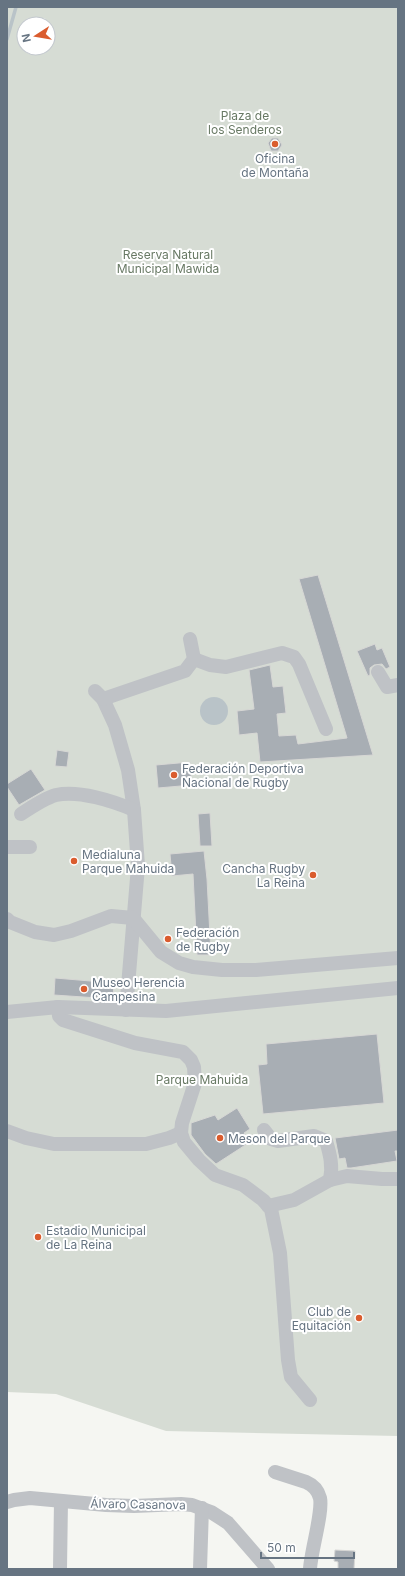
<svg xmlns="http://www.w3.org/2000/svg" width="405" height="1576" font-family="Inter,sans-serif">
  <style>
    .green { fill: #d6dcd4; fill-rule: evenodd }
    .water { fill: #b9c3c8 }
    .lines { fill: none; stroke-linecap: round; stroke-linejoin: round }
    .stream { stroke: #b9c3c8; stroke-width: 3.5 }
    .building { fill: #a8aeb4; stroke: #d7d7d5 }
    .minor { stroke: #bfc2c6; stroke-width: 14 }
    .poi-dot { fill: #da5c2e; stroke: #fff; stroke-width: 1.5 }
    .labels { text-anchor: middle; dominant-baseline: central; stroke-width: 4; stroke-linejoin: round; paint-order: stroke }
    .park-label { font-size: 12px; fill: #687964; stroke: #fff }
    .poi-label { font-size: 12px; fill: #667482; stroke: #fff; text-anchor: start }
    .street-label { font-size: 12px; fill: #667482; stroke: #fff }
  </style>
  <rect width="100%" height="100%" fill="#f5f6f2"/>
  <path class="green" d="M 7,7 L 398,7 L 398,1436 L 166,1431 L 56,1394 L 7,1392 ZM 24,24 L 48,24 L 48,48 L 24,48 Z"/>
  <circle class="water" cx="214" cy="711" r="14"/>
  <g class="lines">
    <path class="stream" d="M 7,39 L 16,7"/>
  </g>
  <g class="building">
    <path d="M 272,138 L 278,138 L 282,145 L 278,151 L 271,151 L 268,143 Z"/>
    <path d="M 318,575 L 373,755 L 260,762 L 257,733 L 239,735 L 237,711 L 254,709 L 249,670 L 270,665 L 273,687 L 283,686 L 286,713 L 277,714 L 279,736 L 296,735 L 298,744 L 347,738 L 299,579 Z"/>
    <path d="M 375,644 L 377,650 L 382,648 L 390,667 L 386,669 L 382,664 L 374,665 L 370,668 L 370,675 L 368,676 L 357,651 Z"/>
    <path d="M 57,750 L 69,752 L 67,767 L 55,766 Z"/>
    <path d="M 190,762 L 192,785 L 158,788 L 156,765 Z"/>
    <path d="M 31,769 L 45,790 L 19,805 L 7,787 L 7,784 Z"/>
    <path d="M 210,813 L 212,846 L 200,846 L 198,814 Z"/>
    <path d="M 204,851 L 207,879 L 211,955 L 197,955 L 193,874 L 172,876 L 170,854 Z"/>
    <path d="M 55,978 L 114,983 L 113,999 L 54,995 Z"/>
    <path d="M 377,1034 L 384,1103 L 263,1114 L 258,1065 L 267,1064 L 266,1044 Z"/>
    <path d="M 237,1108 L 250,1129 L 244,1133 L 250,1142 L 216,1164 L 205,1154 L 191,1135 L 191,1123 L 215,1115 L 218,1120 Z"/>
    <path d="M 398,1130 L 398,1151 L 395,1151 L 397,1161 L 351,1168 L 347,1168 L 345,1158 L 339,1159 L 335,1138 Z"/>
    <path d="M 335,1550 L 355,1551 L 354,1569 L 338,1569 L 338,1562 L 334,1561 Z"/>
  </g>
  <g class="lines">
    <g class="minor">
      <path d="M 194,659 L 210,665 L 226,667 L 282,653 L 294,657 L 299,664 L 326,729"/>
      <path d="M 378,672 L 387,687 L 398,685"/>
      <path d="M 95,691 L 103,699 L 115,725 L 128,770 L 134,810 L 138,866 L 126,1010"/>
      <path d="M 103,699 L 185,671 L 194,659 L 190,639"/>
      <path d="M 21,814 C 30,808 45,798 56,795 C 79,790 113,801 134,810"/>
      <path d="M 7,847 L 30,847"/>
      <path d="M 7,919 L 10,922 L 35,932 L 54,935 L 71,931 L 111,916 L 133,918 L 161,952 L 179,963 L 193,967 L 222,970 L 256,970 L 398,958"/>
      <path d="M 58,1007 L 59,1016 L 63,1020 L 135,1043 L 183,1052 L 191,1060 L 194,1067 L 195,1083 L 182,1123 L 181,1133 L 184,1142 L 199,1160 L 215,1175 L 243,1185 L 263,1200 L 271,1209 L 280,1253 L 288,1360 L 291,1377 L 310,1400"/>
      <path d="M 7,1012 L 58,1007 L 166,1011 L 398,988"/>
      <path d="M 264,1130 L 271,1139 L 278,1141 L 314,1136 L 326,1141 C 330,1154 333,1166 330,1180"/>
      <path d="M 7,1131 L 26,1138 L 54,1144 L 146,1144 L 169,1138 L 181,1133"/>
      <path d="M 268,1206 L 294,1200 L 330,1180 L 347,1176 L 382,1179 L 398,1179"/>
      <path d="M 275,1472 L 306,1482 C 313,1485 318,1490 320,1498 C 323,1512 311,1551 310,1569"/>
      <path d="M 7,1502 L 14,1500 L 30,1498 L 106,1505 L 134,1506 L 181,1504 L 192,1505 L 211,1512 L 228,1523 L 268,1569"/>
      <path d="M 60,1569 L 61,1501"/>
      <path d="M 200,1569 L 202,1508"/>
    </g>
  </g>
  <g class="poi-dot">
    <circle cx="275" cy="144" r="4"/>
    <circle cx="174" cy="775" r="4"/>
    <circle cx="74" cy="861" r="4"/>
    <circle cx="313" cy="875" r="4"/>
    <circle cx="168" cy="939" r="4"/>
    <circle cx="84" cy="989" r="4"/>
    <circle cx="220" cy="1138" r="4"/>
    <circle cx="38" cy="1237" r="4"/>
    <circle cx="359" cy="1318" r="4"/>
  </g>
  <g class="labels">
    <g class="park-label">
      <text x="245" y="115">Plaza de<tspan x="245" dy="14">los Senderos</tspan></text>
      <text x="168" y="254">Reserva Natural<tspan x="168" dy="14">Municipal Mawida</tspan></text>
      <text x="202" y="1079">Parque Mahuida</text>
    </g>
    <g class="poi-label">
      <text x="275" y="158" text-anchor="middle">Oficina<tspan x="275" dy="14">de Montaña</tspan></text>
      <text x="182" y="768">Federación Deportiva<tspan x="182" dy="14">Nacional de Rugby</tspan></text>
      <text x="82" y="854">Medialuna<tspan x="82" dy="14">Parque Mahuida</tspan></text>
      <text x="305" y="868" text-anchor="end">Cancha Rugby<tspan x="305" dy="14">La Reina</tspan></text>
      <text x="176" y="932">Federación<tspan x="176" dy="14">de Rugby</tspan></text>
      <text x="92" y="982">Museo Herencia<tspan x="92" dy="14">Campesina</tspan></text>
      <text x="228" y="1138">Meson del Parque</text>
      <text x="46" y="1230">Estadio Municipal<tspan x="46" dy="14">de La Reina</tspan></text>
      <text x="351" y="1311" text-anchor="end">Club de<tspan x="351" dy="14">Equitación</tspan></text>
    </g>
    <g class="street-label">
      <text transform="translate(138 1504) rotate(1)">Álvaro Casanova</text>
    </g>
  </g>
  <rect width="405" height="1576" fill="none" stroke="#667482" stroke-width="16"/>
  <g transform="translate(36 36) rotate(258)"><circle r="19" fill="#ffffff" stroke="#c2c7cd"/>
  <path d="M0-3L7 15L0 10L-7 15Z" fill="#da5c2e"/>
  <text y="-6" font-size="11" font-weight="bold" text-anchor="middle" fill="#667482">N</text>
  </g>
  <path d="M261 1552v6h93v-6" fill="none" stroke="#667482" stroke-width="2"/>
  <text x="267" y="1552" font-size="12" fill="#667482" stroke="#ffffff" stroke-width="3" paint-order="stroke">50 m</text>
</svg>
